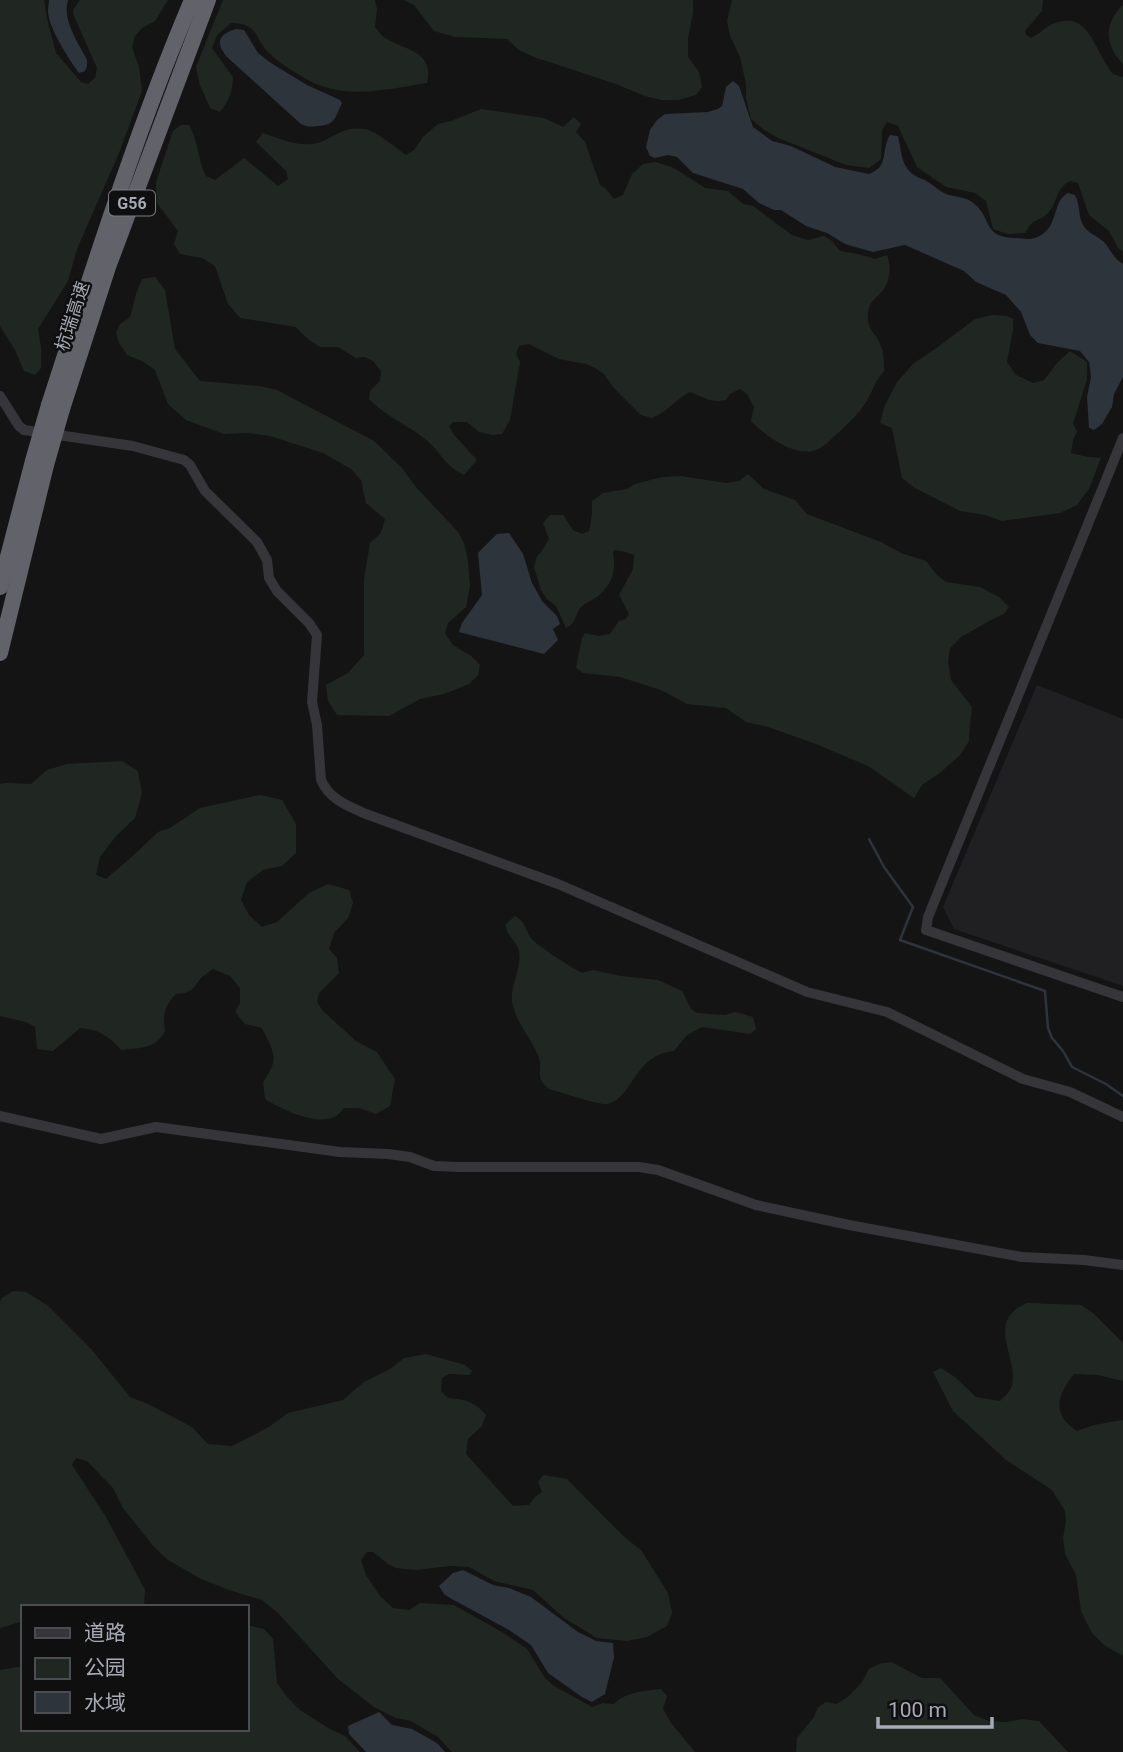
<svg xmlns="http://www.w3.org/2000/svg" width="1123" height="1752" font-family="Roboto,'Noto Sans SC',sans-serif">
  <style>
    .built { fill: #202022 }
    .green { fill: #202722 }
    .water { fill: #2e343c }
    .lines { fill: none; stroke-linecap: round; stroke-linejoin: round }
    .stream { stroke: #2e343c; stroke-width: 2.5 }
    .minor { stroke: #35353a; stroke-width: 10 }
    .highway { stroke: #62636a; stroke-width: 16 }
    .highway-bridge { stroke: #62636a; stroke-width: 16 }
    .labels { text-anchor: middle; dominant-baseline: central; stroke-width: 5; stroke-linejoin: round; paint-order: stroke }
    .shield { fill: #0f0f10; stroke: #797b83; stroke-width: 2 }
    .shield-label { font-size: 16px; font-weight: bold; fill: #a7a9b4 }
    .street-label { font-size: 18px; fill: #a7a9b4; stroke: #0f0f10 }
  </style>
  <rect width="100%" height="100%" fill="#141415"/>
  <path class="built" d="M 1037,685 L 1123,719 L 1123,986 L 954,929 L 943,907 Z"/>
  <g class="green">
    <path d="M 0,0 L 44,0 L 47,19 L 56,53 L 81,82 L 88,84 L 95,78 L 97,68 L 74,16 L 73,10 L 80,0 L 168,0 L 155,21 L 142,28 L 135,36 L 132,47 L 139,67 L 142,91 L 119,153 L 77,249 L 68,281 L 38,329 L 41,347 L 41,368 L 35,375 L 24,371 L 15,350 L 0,326 Z"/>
    <path d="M 223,0 L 375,0 L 377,9 L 375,27 C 379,32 382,37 387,39 C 408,51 434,52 427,83 C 389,89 346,100 310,81 C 300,76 278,62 270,54 C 253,38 260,23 231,23 L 217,35 L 212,48 L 233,77 C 232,93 230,99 220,112 L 210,108 L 200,85 L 196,67 Z"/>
    <path d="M 404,0 L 693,0 L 693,13 L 688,39 L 688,57 L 699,72 L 702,87 L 696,95 L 678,100 L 661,100 L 645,96 L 613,83 L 534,57 L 519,50 L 507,39 L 455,37 L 434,31 L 414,5 Z"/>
    <path d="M 732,0 L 1043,0 L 1042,11 L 1025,31 L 1026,35 L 1031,38 C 1040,34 1046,26 1055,23 C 1086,12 1093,43 1106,64 C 1108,67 1110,71 1112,73 C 1113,74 1122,77 1123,77 L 1123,252 L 1118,248 L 1109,231 L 1089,215 L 1078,183 L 1070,181 C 1054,190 1058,204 1047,214 C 1036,223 1034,217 1025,233 L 1008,234 L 993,229 L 986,201 L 975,193 L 946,187 L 917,167 L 898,126 L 887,122 L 882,130 L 881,159 L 869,168 L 846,165 L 778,138 L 763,129 L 751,119 L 746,98 L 746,84 L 740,57 L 730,36 L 727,21 Z"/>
    <path d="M 1123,5 L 1123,64 C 1105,45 1103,24 1123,5 Z"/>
    <path d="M 481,109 L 544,118 L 563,127 L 574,117 L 581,124 L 576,132 L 585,142 L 600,185 L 606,189 L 614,199 L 623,195 L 632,174 L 643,164 L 656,162 L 674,168 L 705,188 L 728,191 L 743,204 L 753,206 L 792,235 L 808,240 L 824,236 L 832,241 L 840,251 L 858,254 L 875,259 L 887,255 C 891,265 891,276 885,287 C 880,297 869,299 868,314 C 866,329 876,333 880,344 C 884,353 884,361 884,371 C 876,380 873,389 868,399 C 861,411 849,423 839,432 C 831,439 823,449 812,451 C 792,455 764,435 751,421 L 754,407 L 747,394 L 740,389 L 730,394 L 726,400 L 718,401 L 709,400 L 690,392 C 676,399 667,412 652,418 L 641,415 L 613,387 L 604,374 L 595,368 L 586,364 L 559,359 L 529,344 L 519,346 L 516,354 L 520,362 L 510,420 L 502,434 L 492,435 L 479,432 L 467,422 L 453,422 L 449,426 L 454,435 L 477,460 L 464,475 C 443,465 441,451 424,438 C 406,424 385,416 369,399 L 370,391 L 380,381 L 381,371 L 373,361 L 365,357 L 356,358 L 338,347 L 320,347 L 309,340 L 296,327 L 240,318 L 228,304 L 215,266 L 202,258 L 180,254 L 174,244 L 178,231 L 157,203 L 156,182 L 173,131 L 181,125 L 189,125 C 199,141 197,160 206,176 L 215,180 L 244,158 L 278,186 L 288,179 L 286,171 L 256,142 L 263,133 C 278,138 295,146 312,144 C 330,142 341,125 364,129 C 375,130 396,148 406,155 L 414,150 L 423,137 L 438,124 L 451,121 Z"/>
    <path d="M 155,277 L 165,290 L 175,349 L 200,381 L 260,386 L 277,390 L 374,441 L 402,468 L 416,487 L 458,532 L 464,543 L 468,561 L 470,586 L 466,607 L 448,623 L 445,633 L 453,645 L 471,656 L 480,665 L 478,675 L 469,684 L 444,694 L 420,699 L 389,716 L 337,715 L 328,701 L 326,685 L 348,673 L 364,655 L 364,579 L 370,543 L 381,533 L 385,519 L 366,503 L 361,480 L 351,469 L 323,453 L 270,436 L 248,433 L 224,434 L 186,420 L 168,404 L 155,370 L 142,361 L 127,355 L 119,343 L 116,332 L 120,324 L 130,317 L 136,294 L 142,279 Z"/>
    <path d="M 992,315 L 1007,316 L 1013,319 L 1013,329 L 1007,362 L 1016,375 L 1033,383 L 1044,380 L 1057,363 L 1070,351 L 1087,362 L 1087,379 L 1073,424 L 1077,431 L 1073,440 L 1071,453 L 1088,457 L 1101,458 L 1089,489 L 1077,505 L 1060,513 L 1016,519 L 1002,521 L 985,515 L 960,511 L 915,488 L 902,478 L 892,428 L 880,423 L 885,405 L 897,382 L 914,363 L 935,349 L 975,319 Z"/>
    <path d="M 748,474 L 764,489 L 795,500 L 807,514 L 881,542 L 901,553 L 926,561 L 937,575 L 946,582 L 980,587 L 999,597 L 1009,607 L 1004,614 L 993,619 L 961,637 L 950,648 L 948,662 L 951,680 L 972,707 L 970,723 L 969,741 L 960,755 L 941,772 L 922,785 L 914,798 L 868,766 L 816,744 L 768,727 L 746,722 L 726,708 L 687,704 L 661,690 L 620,677 L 583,673 L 576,668 L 582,638 L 585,633 L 598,636 L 610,634 L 619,621 L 626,619 L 629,614 L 619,595 L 633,569 L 634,555 L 626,552 L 615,550 L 613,552 C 616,571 613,584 597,597 C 592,600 586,603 582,606 C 575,613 577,623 566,628 L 556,606 L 547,599 L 541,590 L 534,567 L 537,556 L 542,551 L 549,539 L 543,523 L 550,515 L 563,515 L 573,530 L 582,534 L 589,531 L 592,515 L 592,501 L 603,493 L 627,489 L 635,484 L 662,477 L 681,476 L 726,483 L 739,481 Z"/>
    <path d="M 122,761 L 138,771 L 142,793 L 135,818 L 116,836 L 100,857 L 96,875 L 106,879 L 135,854 L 158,832 L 170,828 L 200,808 L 260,795 L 282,800 L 296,824 L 296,853 L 282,866 L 263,870 L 247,882 L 241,900 L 249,915 L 262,927 L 277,922 L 309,893 L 328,884 L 349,890 L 353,903 L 348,918 L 334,933 L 329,949 L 337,958 L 339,973 L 319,993 L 317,1002 L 323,1011 L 356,1041 L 377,1052 L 395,1079 L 390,1106 L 376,1114 L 359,1108 L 344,1108 C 341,1111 340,1114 336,1116 C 318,1127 281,1109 265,1099 L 263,1082 C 280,1058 274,1053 262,1028 L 245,1024 L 235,1012 L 240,1003 L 240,988 L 230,976 L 213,969 C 212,970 203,976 202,977 C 192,988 194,993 176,994 C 165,1005 162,1015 165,1031 C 156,1049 140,1048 121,1050 C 109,1036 98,1029 80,1028 L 53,1051 L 37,1049 L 35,1027 L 26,1022 L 0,1016 L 0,784 L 6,783 L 31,784 L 47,770 L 67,764 Z"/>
    <path d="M 515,916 C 527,923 524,928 531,938 C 536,945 572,968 582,973 L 593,970 L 621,976 L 658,980 L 682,991 L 691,1009 L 697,1013 L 725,1015 L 736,1012 L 753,1017 L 756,1029 L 750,1034 L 702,1027 L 687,1035 L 674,1051 C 634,1054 633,1099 607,1104 C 597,1105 561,1092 549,1089 C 533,1077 544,1069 538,1055 C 530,1037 515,1021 512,1001 C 510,984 524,965 518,948 C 514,939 505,934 506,924 Z"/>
    <path d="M 13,1291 L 26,1292 L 47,1305 L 92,1350 L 130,1397 L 148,1404 L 192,1427 L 208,1444 L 232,1446 L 269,1427 L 288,1413 L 343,1400 L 364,1382 L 390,1369 L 404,1358 L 426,1354 L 465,1365 L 472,1371 L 470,1375 L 449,1374 L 442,1378 L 441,1391 L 448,1398 C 466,1400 474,1401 486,1415 L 482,1426 L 468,1439 L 466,1454 L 513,1506 L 529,1505 L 535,1497 L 542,1492 L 538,1482 L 543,1475 L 567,1479 L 623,1536 L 641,1550 L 668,1593 L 672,1613 L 667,1626 L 647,1637 L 627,1641 L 597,1638 L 564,1618 L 533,1590 L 494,1581 L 469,1567 L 450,1566 L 416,1570 L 396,1568 L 388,1564 L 373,1552 L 367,1552 L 361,1560 L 366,1575 L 380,1596 L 393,1608 L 409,1610 L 420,1603 L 454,1605 L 502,1632 L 527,1649 L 545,1678 L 554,1686 L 592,1707 L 603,1703 L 614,1704 C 625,1692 645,1691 661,1689 L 667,1696 L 663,1709 L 671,1723 L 695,1752 L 452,1752 L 438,1737 L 411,1721 L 396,1718 L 374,1707 L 338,1679 L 279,1614 L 262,1600 L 229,1590 L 201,1579 L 168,1560 L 154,1547 L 123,1508 L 113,1488 L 87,1461 L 76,1458 L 72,1465 L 106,1517 L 145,1590 L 144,1606 L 23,1607 L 23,1621 L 0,1628 L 0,1302 L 2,1298 Z"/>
    <path d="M 1027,1303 L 1081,1305 L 1094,1314 L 1123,1343 L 1123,1381 L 1098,1375 L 1074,1374 C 1057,1396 1051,1414 1077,1431 L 1094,1425 L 1123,1420 L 1123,1656 L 1104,1645 L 1092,1633 L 1081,1611 L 1076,1575 L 1065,1554 L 1063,1538 L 1066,1521 L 1065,1511 L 1052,1490 L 1006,1460 L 953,1411 L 933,1372 L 941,1368 L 955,1377 L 976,1397 L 1000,1401 C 1004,1397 1009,1393 1011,1388 C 1021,1359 983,1321 1027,1303 Z"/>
    <path d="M 247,1625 L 264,1629 L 273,1639 L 277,1683 L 288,1698 L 300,1710 L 328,1728 L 345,1736 L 360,1752 L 0,1752 L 0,1670 L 23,1666 L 23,1729 L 247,1729 Z"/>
    <path d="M 891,1662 L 922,1678 L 940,1678 L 974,1715 L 989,1721 L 1006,1722 L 1023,1719 L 1039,1721 L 1068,1752 L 796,1752 L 797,1738 L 814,1717 L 818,1707 L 826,1702 L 837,1704 L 849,1696 L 862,1682 L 869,1669 L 879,1664 Z"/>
  </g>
  <g class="water">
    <path d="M 49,0 L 68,0 C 62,20 78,42 87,60 L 87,66 L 85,71 L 79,73 C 70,61 48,27 48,11 C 48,7 49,4 49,0 Z"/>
    <path d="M 236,29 L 244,30 L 258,53 L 271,63 L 307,85 L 340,100 L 342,103 C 335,117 336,125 318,126 C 311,127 307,127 301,124 L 227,57 C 215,42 218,35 236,29 Z"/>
    <path d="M 733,81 L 739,86 L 753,127 L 764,135 L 772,141 L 791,146 L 835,167 L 869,174 C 870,174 878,169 879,168 C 886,161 883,145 890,135 L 898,136 C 901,149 901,167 914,175 C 918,178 924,179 928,182 C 935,186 939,191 946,194 C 954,197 965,197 972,202 C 993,217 981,236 1013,238 C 1020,238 1028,240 1035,238 C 1060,230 1051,201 1068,193 L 1075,195 C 1080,204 1078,214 1082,223 C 1087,234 1097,235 1104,242 C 1111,250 1113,258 1123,264 L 1123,377 L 1114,394 L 1112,407 L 1102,424 L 1094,430 L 1089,428 L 1087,397 L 1091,377 L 1089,362 L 1080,351 L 1038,343 L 1030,335 L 1021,312 L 1006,295 L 976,282 L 964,271 L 905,245 L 873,252 L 845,244 L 827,233 L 806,226 L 781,210 L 774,210 L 759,203 L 743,189 L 693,173 L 677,157 L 668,155 L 655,158 L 650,156 L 646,147 L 650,130 L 657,120 L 665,114 L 708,112 L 718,109 L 722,106 L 726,87 Z"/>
    <path d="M 509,533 L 523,554 L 532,583 L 542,601 L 557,616 L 560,624 L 553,629 L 558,640 L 544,654 L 459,632 L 462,623 L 482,595 L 478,553 L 497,534 Z"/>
    <path d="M 463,1570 L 493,1585 L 509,1588 L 531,1597 L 578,1632 L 596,1641 L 613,1643 L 614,1657 L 605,1694 L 592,1702 L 582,1697 L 548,1673 L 531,1645 L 509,1630 L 450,1598 L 444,1594 L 439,1586 L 453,1573 Z"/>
    <path d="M 379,1712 L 392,1725 L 412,1729 L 437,1743 L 445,1752 L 366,1752 L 349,1734 L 348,1726 Z"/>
  </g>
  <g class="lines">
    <path class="stream" d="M 869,839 L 884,867 L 913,907 L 900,940 L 1045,991 L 1048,1028 L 1052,1038 L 1063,1051 L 1072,1067 L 1106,1084 L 1123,1096"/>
    <g class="minor">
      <path d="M 0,396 L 19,426 L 24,430 L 133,446 L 184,460 L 190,465 L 205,491 L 257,542 L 267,560 L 269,578 L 277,591 L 309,623 L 317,635 L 312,702 L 317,725 L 321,780 C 330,800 348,806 366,814 L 558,884 L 807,992 L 887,1012 L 1023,1079 L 1070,1092 L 1123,1117"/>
      <path d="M 1123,438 L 928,917 L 926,930 L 1123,997"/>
      <path d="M 0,1116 L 101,1139 L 156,1127 L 340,1152 L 388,1154 L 410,1157 L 434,1166 L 459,1167 L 639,1167 L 658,1170 L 756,1205 L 849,1225 L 1022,1257 L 1084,1260 L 1123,1265"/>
    </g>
    <g class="highway">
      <path d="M 49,405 C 93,269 136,132 192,0"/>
      <path d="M 62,409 L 108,267 L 208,0"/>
      <path d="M 0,587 L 33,461"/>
      <path d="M 0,653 L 46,465"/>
    </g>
    <g class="highway-bridge">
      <path d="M 33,461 L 49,405"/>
      <path d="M 46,465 L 62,409"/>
    </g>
  </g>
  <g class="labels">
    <rect class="shield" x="109" y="190.5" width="46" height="25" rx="5"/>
    <g class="shield-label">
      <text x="132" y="203">G56</text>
    </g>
    <g class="street-label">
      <text transform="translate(72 316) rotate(-72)">杭瑞高速</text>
    </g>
  </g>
  <rect x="21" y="1605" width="228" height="126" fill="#0f0f10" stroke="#4c4d52" stroke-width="2"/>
  <rect x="35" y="1628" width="35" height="10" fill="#35353a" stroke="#4c4d52" stroke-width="2"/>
  <text x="84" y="1640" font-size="21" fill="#a7a9b4">道路</text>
  <rect x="35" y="1658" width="35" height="21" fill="#202722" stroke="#4c4d52" stroke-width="2"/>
  <text x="84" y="1675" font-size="21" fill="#a7a9b4">公园</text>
  <rect x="35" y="1692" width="35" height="21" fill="#2e343c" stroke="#4c4d52" stroke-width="2"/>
  <text x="84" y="1710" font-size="21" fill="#a7a9b4">水域</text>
  <path d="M878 1717v10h114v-10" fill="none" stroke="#a7a9b4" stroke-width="3.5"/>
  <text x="888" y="1717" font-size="21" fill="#a7a9b4" stroke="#0f0f10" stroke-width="5" paint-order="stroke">100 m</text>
</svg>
